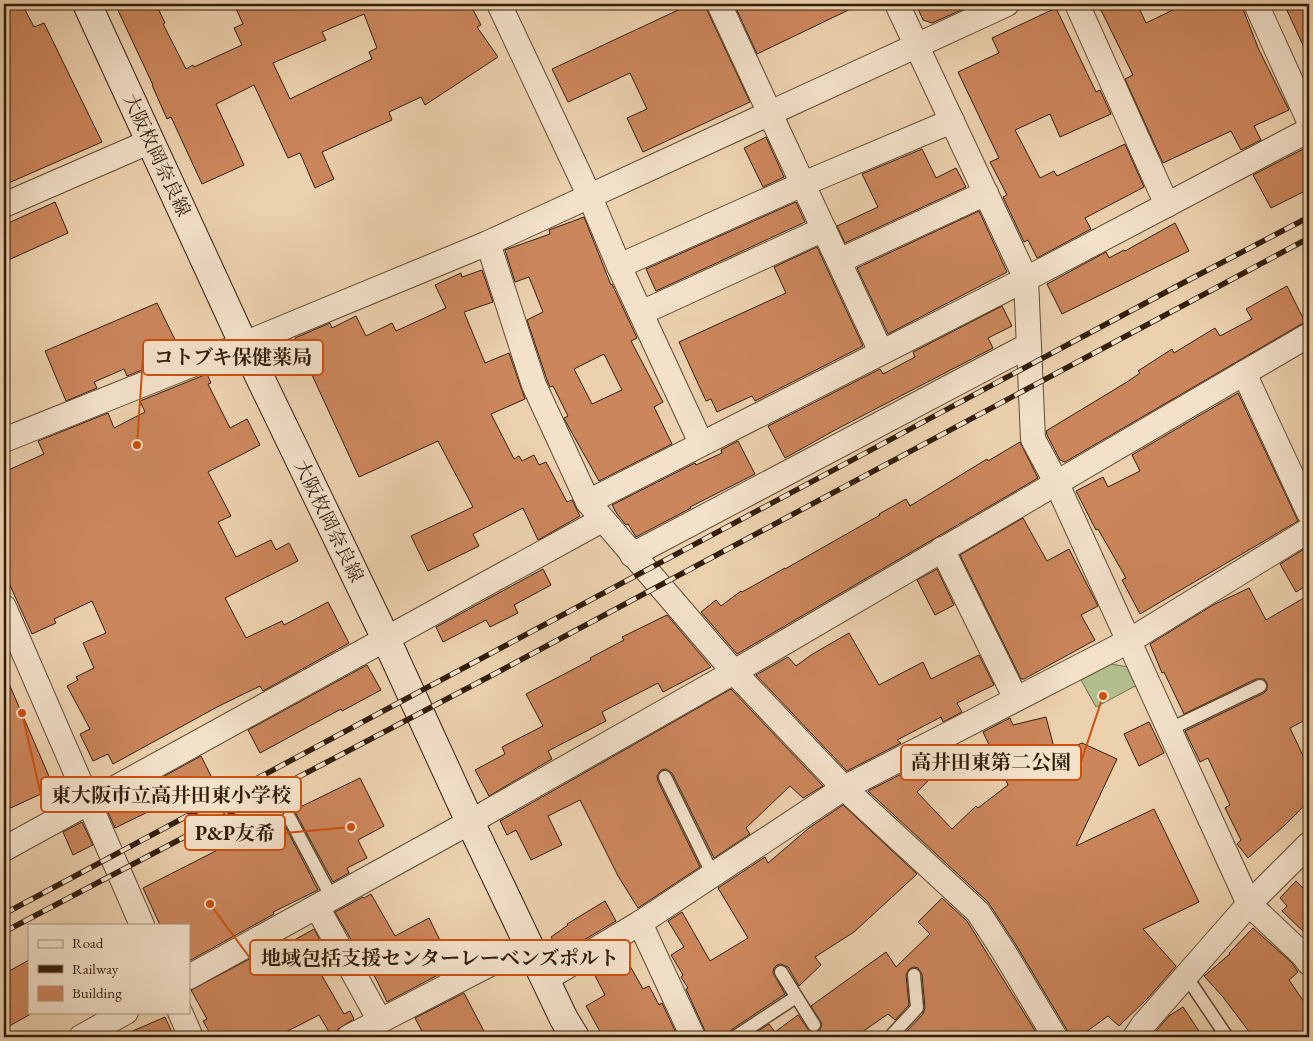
<svg xmlns="http://www.w3.org/2000/svg" width="1313" height="1041" font-family="'EB Garamond','Noto Serif JP',serif">
  <style>
    .green { fill: #b2bd8e; stroke: #726e4c }
    .building { fill: #cc865c; stroke: #331e09; fill-rule: evenodd }
    .lines { fill: none; stroke-linecap: round; stroke-linejoin: round }
    .lane-casing { stroke: #614b32; stroke-width: 15 }
    .street-casing { stroke: #614b32; stroke-width: 26 }
    .secondary-casing { stroke: #331e09; stroke-width: 30 }
    .lane { stroke: #f3e1ca; stroke-width: 12 }
    .street { stroke: #f3e1ca; stroke-width: 24 }
    .secondary { stroke: #f3e1ca; stroke-width: 28 }
    .rail-casing { stroke: #331e09; stroke-width: 5.5 }
    .rail { stroke: #f3e1ca; stroke-width: 4; stroke-dasharray: 11; stroke-linecap: butt }
    .labels { text-anchor: middle; dominant-baseline: central; stroke-width: 4; stroke-linejoin: round; paint-order: stroke }
    .street-label { font-size: 19px; fill: #331e09; stroke: #f3e1ca }
    .leader { fill: none; stroke: #cd500c; stroke-width: 2 }
    .callout-dot { fill: #cd500c; stroke: #f3e1ca; stroke-width: 2 }
    .callout { fill: #f3e1ca; stroke: #cd500c; stroke-width: 2 }
    .callout-label { font-size: 20px; text-anchor: middle; font-weight: bold; fill: #331e09 }
  </style>
  <rect width="100%" height="100%" fill="#ecd1ae"/>
  <filter id="stains"><feTurbulence type="fractalNoise" baseFrequency=".004" numOctaves="4"/><feColorMatrix values="0 0 0 0 .2 0 0 0 0 .09 0 0 0 0 .02 0 0 0 .5 -.17"/></filter>
  <radialGradient id="worn" r=".72"><stop offset=".6" stop-color="#630" stop-opacity="0"/><stop offset="1" stop-color="#630" stop-opacity=".3"/></radialGradient>
  <path class="green" d="M 1111,664 L 1128,667 L 1137,685 L 1096,707 L 1081,680 Z"/>
  <g class="building">
    <path d="M 4,4 L 22,4 L 34,27 L 44,23 L 102,142 L 4,185 Z"/>
    <path d="M 115,4 L 156,4 L 165,23 L 163,24 L 186,69 L 193,65 L 194,67 L 242,45 L 234,28 L 243,24 L 234,4 L 470,4 L 481,25 L 477,27 L 498,57 L 425,105 L 421,97 L 389,112 L 392,120 L 322,152 L 334,179 L 315,188 L 300,153 L 288,158 L 254,85 L 216,104 L 244,165 L 202,184 L 171,117 L 167,119 L 152,85 L 153,85 ZM 364,14 L 377,48 L 369,52 L 372,59 L 290,99 L 273,63 L 326,40 L 322,32 Z"/>
    <path d="M 691,4 L 705,4 L 707,10 L 750,102 L 643,152 L 627,118 L 647,109 L 630,73 L 568,102 L 552,69 Z"/>
    <path d="M 734,4 L 861,4 L 757,54 Z"/>
    <path d="M 916,4 L 975,4 L 932,23 L 923,20 Z"/>
    <path d="M 1098,4 L 1137,4 L 1146,23 L 1185,4 L 1241,4 L 1259,50 L 1289,110 L 1254,126 L 1261,140 L 1241,150 L 1231,131 L 1163,163 L 1125,79 L 1133,75 Z"/>
    <path d="M 1284,4 L 1309,4 L 1309,58 Z"/>
    <path d="M 1056,8 L 1096,92 L 1100,90 L 1111,114 L 1060,137 L 1050,114 L 1015,130 L 1040,178 L 1054,171 L 1057,176 L 1125,144 L 1144,187 L 1085,218 L 1091,229 L 1037,258 L 1028,240 L 1024,242 L 1003,197 L 1007,195 L 990,162 L 999,158 L 958,72 L 999,53 L 992,38 Z"/>
    <path d="M 766,137 L 784,177 L 763,187 L 744,148 Z"/>
    <path d="M 1309,146 L 1309,189 L 1271,208 L 1253,175 Z"/>
    <path d="M 922,149 L 936,178 L 956,168 L 966,187 L 845,243 L 837,226 L 878,207 L 862,174 Z"/>
    <path d="M 55,202 L 68,233 L 4,262 L 4,225 Z"/>
    <path d="M 796,202 L 805,222 L 656,291 L 646,269 Z"/>
    <path d="M 979,211 L 1007,272 L 888,334 L 857,268 Z"/>
    <path d="M 584,217 L 611,285 L 612,284 L 637,338 L 631,341 L 663,402 L 654,407 L 672,444 L 599,481 L 567,424 L 564,418 L 568,416 L 553,386 L 550,387 L 547,380 L 527,320 L 543,312 L 529,277 L 515,282 L 505,250 L 550,234 L 549,230 ZM 604,354 L 622,390 L 592,404 L 574,369 Z"/>
    <path d="M 1175,223 L 1189,251 L 1062,314 L 1047,284 L 1106,252 L 1109,258 L 1124,250 L 1125,251 Z"/>
    <path d="M 817,247 L 863,346 L 755,401 L 752,396 L 717,412 L 711,399 L 706,401 L 679,342 L 786,293 L 774,267 Z"/>
    <path d="M 482,270 L 493,302 L 464,312 L 485,363 L 509,353 L 525,399 L 491,414 L 514,459 L 519,456 L 522,461 L 534,455 L 539,465 L 546,462 L 567,502 L 572,500 L 580,516 L 538,540 L 523,508 L 473,534 L 479,546 L 428,571 L 411,536 L 473,507 L 438,441 L 359,477 L 295,338 L 330,323 L 332,328 L 356,316 L 366,336 L 392,323 L 396,331 L 446,308 L 435,285 L 461,273 L 462,277 Z"/>
    <path d="M 1287,286 L 1305,322 L 1065,462 L 1060,460 L 1047,435 L 1046,431 L 1127,382 L 1140,373 L 1138,371 L 1172,349 L 1174,353 L 1215,328 L 1220,336 L 1252,319 L 1246,309 Z"/>
    <path d="M 157,303 L 182,354 L 127,376 L 124,369 L 94,382 L 97,388 L 66,401 L 45,351 Z"/>
    <path d="M 1002,306 L 1012,326 L 988,338 L 993,348 L 835,430 L 785,458 L 768,426 L 880,369 L 883,374 L 915,357 L 913,352 Z"/>
    <path d="M 207,374 L 211,383 L 208,384 L 230,428 L 247,419 L 260,445 L 208,472 L 231,516 L 218,522 L 236,557 L 271,540 L 276,550 L 289,543 L 298,561 L 225,598 L 246,638 L 282,621 L 284,625 L 328,602 L 349,643 L 263,691 L 260,686 L 219,706 L 113,764 L 108,754 L 93,761 L 80,734 L 90,729 L 67,686 L 78,680 L 76,677 L 94,668 L 83,643 L 106,633 L 92,601 L 54,619 L 56,623 L 32,634 L 4,572 L 4,472 L 44,454 L 38,441 L 108,413 L 114,428 L 145,412 L 140,401 Z"/>
    <path d="M 1238,393 L 1298,521 L 1140,614 L 1122,580 L 1126,578 L 1098,529 L 1096,530 L 1076,491 L 1103,477 L 1108,487 L 1140,471 L 1132,455 Z"/>
    <path d="M 738,441 L 755,474 L 690,507 L 691,508 L 636,537 L 628,524 L 626,525 L 617,514 L 612,505 L 695,463 L 696,465 L 722,453 L 721,450 Z"/>
    <path d="M 1020,442 L 1038,478 L 737,654 L 701,612 L 716,600 L 721,606 L 741,591 L 742,592 L 785,568 L 785,569 L 880,515 L 879,514 L 906,499 L 910,506 L 987,459 L 988,461 Z"/>
    <path d="M 1023,518 L 1047,561 L 1069,549 L 1098,606 L 1081,615 L 1095,640 L 1024,679 L 1021,679 L 960,555 Z"/>
    <path d="M 1309,546 L 1309,584 L 1296,592 L 1280,564 Z"/>
    <path d="M 543,569 L 551,585 L 514,605 L 518,613 L 490,627 L 486,620 L 443,642 L 436,627 Z"/>
    <path d="M 937,569 L 954,605 L 935,615 L 917,580 Z"/>
    <path d="M 1249,588 L 1266,620 L 1309,595 L 1309,718 L 1290,728 L 1305,760 L 1303,761 L 1309,775 L 1309,801 L 1285,825 L 1248,858 L 1237,844 L 1241,840 L 1225,808 L 1230,805 L 1208,758 L 1200,762 L 1185,731 L 1264,693 L 1267,690 L 1267,683 L 1264,679 L 1256,679 L 1184,714 L 1164,672 L 1162,673 L 1150,644 L 1213,605 Z"/>
    <path d="M 667,615 L 711,667 L 663,692 L 658,683 L 602,712 L 606,721 L 548,751 L 552,759 L 489,796 L 475,770 L 505,754 L 502,747 L 543,726 L 526,694 L 591,660 L 590,658 L 624,640 L 622,637 Z"/>
    <path d="M 849,633 L 879,685 L 923,662 L 931,679 L 979,655 L 994,685 L 957,703 L 962,712 L 943,722 L 941,717 L 897,740 L 901,743 L 847,771 L 756,675 L 788,657 L 796,666 L 811,655 Z"/>
    <path d="M 367,665 L 381,690 L 342,711 L 341,709 L 260,753 L 248,730 Z"/>
    <path d="M 4,672 L 54,788 L 4,811 Z"/>
    <path d="M 731,689 L 823,786 L 803,798 L 790,786 L 746,828 L 750,834 L 714,858 L 672,773 L 666,769 L 661,770 L 657,776 L 658,781 L 700,867 L 638,908 L 618,876 L 580,800 L 548,816 L 562,845 L 531,860 L 516,830 L 507,835 L 500,821 Z"/>
    <path d="M 1046,717 L 1056,755 L 1082,743 L 1117,759 L 1076,846 L 1154,809 L 1199,902 L 1143,929 L 1176,966 L 1149,997 L 1119,1026 L 1108,1016 L 1079,1037 L 1069,1037 L 1067,1030 L 1016,945 L 988,902 L 868,791 L 921,764 L 933,776 L 917,792 L 952,829 L 976,806 L 978,808 L 1008,785 L 983,732 L 1010,718 L 1013,725 Z"/>
    <path d="M 1149,722 L 1164,753 L 1139,766 L 1124,734 Z"/>
    <path d="M 201,756 L 213,780 L 115,828 L 106,808 Z"/>
    <path d="M 360,778 L 384,826 L 358,840 L 367,858 L 347,868 L 349,873 L 333,882 L 294,810 Z"/>
    <path d="M 843,805 L 917,874 L 854,932 L 815,957 L 821,965 L 799,986 L 788,967 L 781,964 L 777,965 L 774,968 L 773,973 L 785,994 L 731,1030 L 727,1037 L 707,1037 L 705,1031 L 686,989 L 688,988 L 681,977 L 683,975 L 671,955 L 684,947 L 668,921 L 682,912 L 710,961 L 748,938 L 718,888 L 765,857 L 768,863 L 809,828 Z"/>
    <path d="M 281,818 L 318,890 L 273,912 L 274,914 L 189,961 L 189,925 L 160,925 L 143,888 L 257,830 L 258,831 Z"/>
    <path d="M 82,822 L 93,845 L 73,855 L 63,832 Z"/>
    <path d="M 1296,881 L 1309,894 L 1309,937 L 1282,911 L 1287,906 L 1280,898 Z"/>
    <path d="M 371,894 L 395,936 L 429,918 L 453,967 L 387,1002 L 377,981 L 354,940 L 352,941 L 335,912 L 363,897 L 364,898 Z"/>
    <path d="M 942,898 L 967,921 L 1039,1037 L 913,1037 L 907,1031 L 923,1014 L 925,1008 L 922,974 L 918,968 L 914,967 L 909,969 L 906,975 L 909,1005 L 895,1020 L 888,1014 L 855,1037 L 749,1037 L 769,1024 L 775,1032 L 798,1015 L 810,1032 L 814,1033 L 819,1032 L 822,1024 L 811,1006 L 886,952 L 896,967 L 930,934 L 918,922 Z"/>
    <path d="M 605,901 L 616,921 L 562,953 L 551,937 L 568,925 L 567,924 Z"/>
    <path d="M 1253,928 L 1292,963 L 1298,972 L 1289,980 L 1309,1009 L 1309,1030 L 1299,1037 L 1253,1037 L 1223,997 L 1204,976 L 1230,954 L 1229,953 Z"/>
    <path d="M 314,929 L 328,955 L 314,962 L 344,1014 L 350,1011 L 354,1019 L 338,1029 L 335,1037 L 332,1037 L 319,1015 L 276,1037 L 212,1037 L 203,1021 L 207,1019 L 191,990 L 287,939 L 289,943 Z"/>
    <path d="M 621,950 L 643,989 L 649,986 L 659,1005 L 662,1003 L 678,1037 L 603,1037 L 586,1006 L 605,995 L 591,968 Z"/>
    <path d="M 29,960 L 29,1015 L 4,1029 L 4,974 Z"/>
    <path d="M 464,993 L 487,1037 L 425,1037 L 415,1018 Z"/>
    <path d="M 1183,1007 L 1203,1037 L 1151,1037 L 1169,1016 Z"/>
    <path d="M 165,1017 L 174,1037 L 119,1037 Z"/>
  </g>
  <g class="lines">
    <g class="lane-casing">
      <g id="lane">
        <path d="M 1170,729 L 1260,686"/>
        <path d="M 665,777 L 713,875"/>
        <path d="M 289,817 L 332,898"/>
        <path d="M 781,972 L 814,1025"/>
        <path d="M 1186,976 L 1227,1037"/>
        <path d="M 735,1037 L 796,997"/>
        <path d="M 890,1037 L 917,1008 L 914,975"/>
      </g>
    </g>
    <g class="street-casing">
      <g id="street">
        <path d="M 499,4 L 590,197 L 619,266 L 701,443"/>
        <path d="M 719,4 L 881,352"/>
        <path d="M 897,4 L 1026,279 L 1033,439 L 1056,482 L 1249,904 L 1302,954 L 1309,963"/>
        <path d="M 1077,4 L 1167,205"/>
        <path d="M 1256,4 L 1309,121"/>
        <path d="M 4,205 L 151,141"/>
        <path d="M 488,243 L 534,385 L 588,502 L 734,672 L 844,788 L 978,912 L 1004,952 L 1055,1037"/>
        <path d="M 839,261 L 986,193"/>
        <path d="M 619,266 L 803,184 L 952,121"/>
        <path d="M 641,313 L 824,229"/>
        <path d="M 1244,373 L 1309,513"/>
        <path d="M 4,440 L 244,344 L 488,243 L 1007,4"/>
        <path d="M 588,502 L 1026,279 L 1309,130"/>
        <path d="M 942,549 L 1016,699"/>
        <path d="M 632,555 L 1029,345"/>
        <path d="M 4,607 L 142,925"/>
        <path d="M 4,849 L 602,520"/>
        <path d="M 317,907 L 380,1021"/>
        <path d="M 640,923 L 693,1037"/>
        <path d="M 189,977 L 470,822 L 734,672 L 1309,335"/>
        <path d="M 546,979 L 640,923 L 844,788 L 1129,641 L 1309,530"/>
        <path d="M 180,1012 L 191,1037"/>
        <path d="M 81,1037 L 126,1012"/>
        <path d="M 349,1037 L 529,944"/>
        <path d="M 1135,1037 L 1143,1025 L 1249,904 L 1309,844"/>
      </g>
    </g>
    <g class="secondary-casing">
      <path id="secondary" d="M 87,4 L 237,330 L 386,639 L 470,822 L 564,1019 L 575,1037"/>
    </g>
    <use href="#lane" class="lane"/>
    <use href="#street" class="street"/>
    <use href="#secondary" class="secondary"/>
    <g class="rail-casing">
      <g id="rail">
        <path d="M 4,914 L 1181,284 L 1309,217"/>
        <path d="M 4,932 L 500,671 L 1309,238"/>
      </g>
    </g>
    <use href="#rail" class="rail"/>
  </g>
  <g class="labels">
    <g class="street-label">
      <text transform="translate(157 155) rotate(65)">大阪枚岡奈良線</text>
      <text transform="translate(329 521) rotate(64)">大阪枚岡奈良線</text>
    </g>
  </g>
  <path class="leader" d="M137 445L143 357M1103 696L1081 762M22 713L41 795M351 827L285 833M210 904L250 958"/>
  <g class="callout-dot">
    <circle cx="137" cy="445" r="5"/>
    <circle cx="1103" cy="696" r="5"/>
    <circle cx="22" cy="713" r="5"/>
    <circle cx="351" cy="827" r="5"/>
    <circle cx="210" cy="904" r="5"/>
  </g>
  <g class="callout">
    <rect x="143" y="340" width="180" height="35" rx="5"/>
    <rect x="901" y="745" width="180" height="35" rx="5"/>
    <rect x="41" y="777" width="260" height="35" rx="5"/>
    <rect x="185" y="815" width="100" height="35" rx="5"/>
    <rect x="250" y="940" width="380" height="35" rx="5"/>
  </g>
  <g class="callout-label">
    <text x="233" y="364">コトブキ保健薬局</text>
    <text x="991" y="769">高井田東第二公園</text>
    <text x="171" y="802">東大阪市立高井田東小学校</text>
    <text x="235" y="840">P&amp;P友希</text>
    <text x="440" y="965">地域包括支援センターレーベンズポルト</text>
  </g>
  <rect width="1313" height="1041" fill="none" stroke="#ecd1ae" stroke-width="20"/>
  <rect x="5" y="5" width="1303" height="1031" fill="none" stroke="#331e09" stroke-width="2.5"/>
  <rect x="10" y="10" width="1293" height="1021" fill="none" stroke="#331e09"/>
  <rect x="28" y="924" width="162" height="90" fill="#f3e1ca" stroke="#a6937d"/>
  <rect x="38" y="940" width="25" height="8" fill="#f3e1ca" stroke="#a6937d"/>
  <text x="72" y="948" font-size="15" fill="#331e09">Road</text>
  <rect x="38" y="965" width="25" height="8" fill="#331e09" stroke="#a6937d"/>
  <text x="72" y="974" font-size="15" fill="#331e09">Railway</text>
  <rect x="38" y="986" width="25" height="15" fill="#cc865c" stroke="#a6937d"/>
  <text x="72" y="998" font-size="15" fill="#331e09">Building</text>
  <rect width="100%" height="100%" filter="url(#stains)"/>
  <rect width="100%" height="100%" fill="url(#worn)"/>
</svg>
